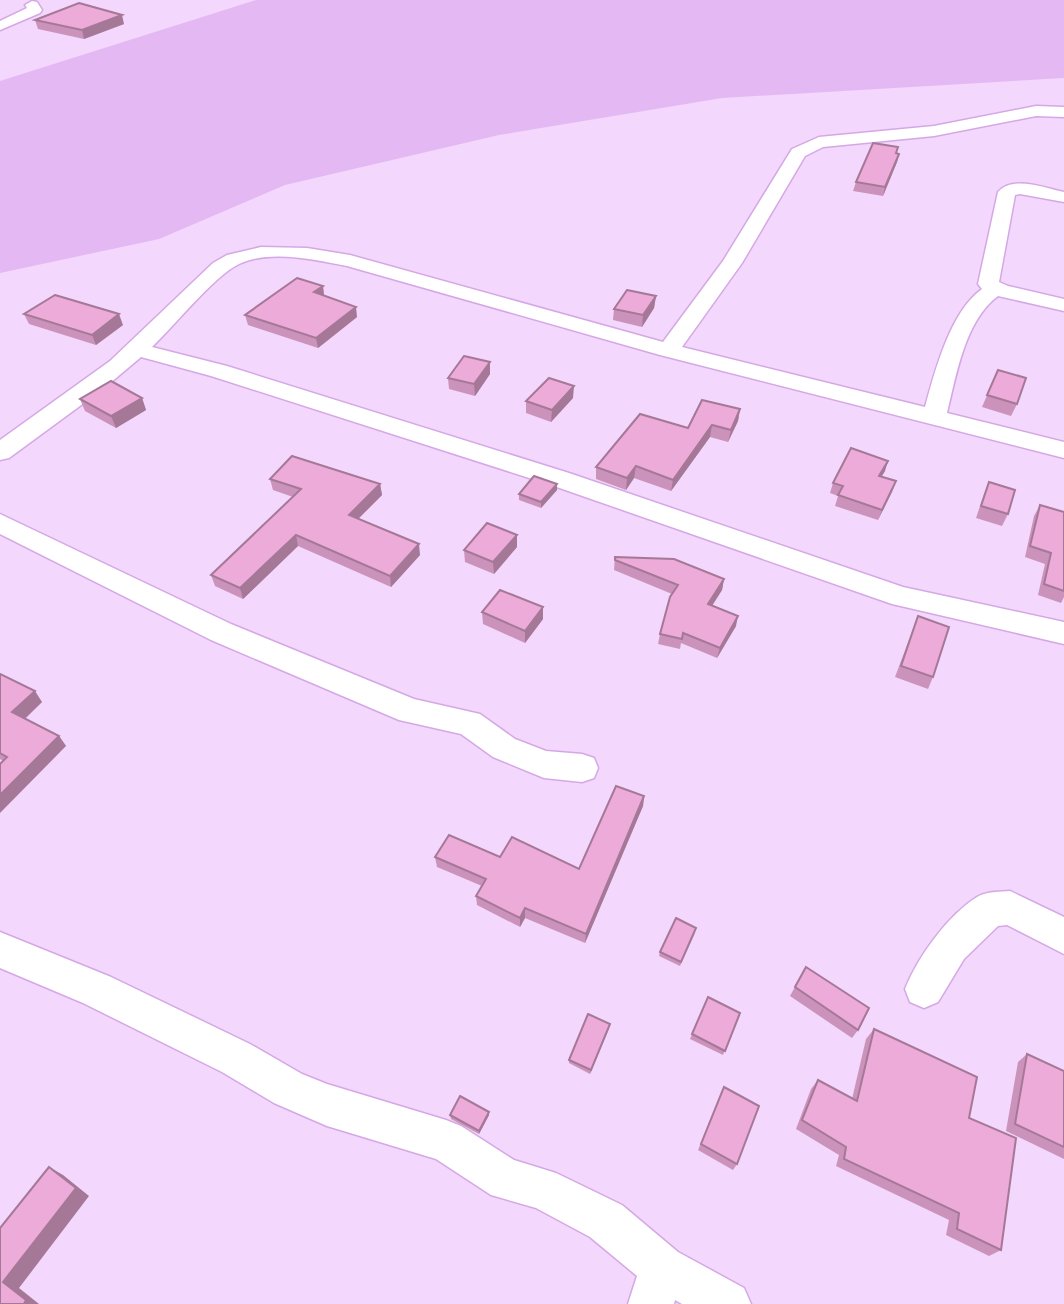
<svg xmlns="http://www.w3.org/2000/svg" width="1064" height="1304" font-family="Arial,sans-serif">
  <style>
    .green { fill: #e4b8f3 }
    .lines { fill: none; stroke-linecap: round; stroke-linejoin: round }
    .street-casing { stroke: #d5a8e5; stroke-width: 3 }
    .street { fill: #fff; fill-rule: evenodd }
    .wall { fill: #cb93bb }
    .shaded-wall { fill: #a57898 }
    .building { fill: #ecabd9; stroke: #a57898; stroke-width: 2 }
  </style>
  <rect width="100%" height="100%" fill="#f3d7fc"/>
  <path class="green" d="M 256,0 L 1064,0 L 1064,78 L 722,98 L 499,135 L 285,185 L 159,239 L 0,273 L 0,81 Z"/>
  <g class="lines">
    <g class="street-casing">
      <g id="street">
        <path d="M 32,1 L 37,2 L 42,10 L 40,13 L 0,30 L 0,21 L 27,8 L 25,5 Z"/>
        <path d="M 1036,106 L 1064,107 L 1064,117 L 1036,116 L 934,136 L 823,147 L 805,156 L 742,263 L 682,347 L 925,407 C 935,371 950,312 982,289 L 978,284 L 998,192 C 1013,175 1045,188 1064,192 L 1064,202 L 1020,194 L 1015,195 L 999,282 L 1008,286 L 1064,299 L 1064,311 L 998,296 C 965,320 956,376 947,413 L 1064,442 L 1064,458 L 660,355 L 347,266 C 315,260 271,249 239,264 C 214,276 175,325 152,347 L 227,366 L 569,473 L 903,587 L 1064,622 L 1064,644 L 892,604 L 551,485 L 211,376 L 141,357 L 103,389 L 9,458 L 0,460 L 0,440 L 110,361 L 213,263 L 227,255 L 261,247 L 307,248 L 350,255 L 663,342 L 723,261 L 792,149 L 819,137 L 934,126 Z"/>
        <path d="M 0,514 L 231,624 L 414,699 L 480,714 L 515,739 L 546,751 L 582,754 L 594,758 L 598,768 L 594,778 L 582,782 L 544,778 L 493,757 L 461,734 L 399,720 L 211,640 L 0,534 Z"/>
        <path d="M 1010,891 L 1064,917 L 1064,954 L 1007,925 L 998,926 L 964,959 L 938,1002 L 924,1008 L 910,1002 L 905,989 C 918,957 947,916 977,897 C 987,891 999,892 1010,891 Z"/>
        <path d="M 0,932 L 111,977 L 250,1044 L 302,1074 L 327,1084 L 446,1120 L 461,1126 L 514,1160 L 556,1173 L 622,1205 L 678,1252 L 744,1288 L 751,1304 L 682,1304 L 675,1300 L 674,1304 L 628,1304 L 637,1276 L 590,1237 L 536,1208 L 491,1195 L 436,1159 L 327,1126 L 274,1103 L 222,1072 L 83,1003 L 0,968 Z"/>
      </g>
    </g>
    <use href="#street" class="street"/>
  </g>
  <g class="wall">
    <path d="M 35,20 L 124,24 L 84,39 L 38,29 Z"/>
    <path d="M 896,153 L 899,154 L 897,162 L 883,196 L 853,191 L 856,182 Z"/>
    <path d="M 323,286 L 324,296 L 357,317 L 318,348 L 248,325 L 245,315 Z"/>
    <path d="M 656,296 L 654,308 L 642,327 L 613,320 L 614,309 Z"/>
    <path d="M 24,314 L 123,325 L 96,345 L 29,324 Z"/>
    <path d="M 490,362 L 490,374 L 475,396 L 449,389 L 448,378 Z"/>
    <path d="M 998,370 L 1017,404 L 1011,416 L 982,407 Z"/>
    <path d="M 142,398 L 146,410 L 116,428 L 85,411 L 80,399 Z"/>
    <path d="M 573,398 L 551,422 L 526,413 L 526,401 Z"/>
    <path d="M 740,409 L 738,421 L 728,442 L 710,437 L 671,491 L 634,478 L 626,490 L 596,479 L 596,467 L 688,428 Z"/>
    <path d="M 885,471 L 881,477 L 896,481 L 878,520 L 835,506 L 838,496 L 830,493 L 833,483 Z"/>
    <path d="M 270,479 L 380,484 L 382,495 L 358,519 L 420,555 L 391,587 L 298,546 L 243,599 L 215,586 L 211,575 L 293,497 L 273,490 Z"/>
    <path d="M 989,482 L 1008,514 L 1002,526 L 976,518 L 984,494 Z"/>
    <path d="M 557,484 L 557,490 L 541,508 L 519,500 L 519,494 Z"/>
    <path d="M 1040,505 L 1064,512 L 1064,597 L 1061,603 L 1038,595 L 1045,564 L 1025,557 L 1034,516 Z"/>
    <path d="M 517,547 L 494,574 L 465,562 L 464,550 Z"/>
    <path d="M 615,557 L 724,579 L 722,590 L 712,606 L 736,626 L 717,658 L 681,643 L 680,649 L 658,644 L 660,634 L 672,594 L 614,570 Z"/>
    <path d="M 482,612 L 543,619 L 525,643 L 483,624 Z"/>
    <path d="M 918,616 L 933,677 L 928,689 L 895,677 Z"/>
    <path d="M 0,674 L 42,702 L 25,719 L 59,736 L 66,746 L 3,761 L 0,759 Z"/>
    <path d="M 644,796 L 643,806 L 585,943 L 525,918 L 520,927 L 477,905 L 476,896 L 482,886 L 437,867 L 435,857 L 500,857 L 579,869 Z"/>
    <path d="M 695,933 L 680,966 L 659,956 L 660,952 Z"/>
    <path d="M 806,967 L 858,1030 L 852,1038 L 790,996 Z"/>
    <path d="M 708,997 L 740,1013 L 723,1055 L 690,1039 Z"/>
    <path d="M 609,1028 L 590,1074 L 569,1063 L 569,1060 Z"/>
    <path d="M 874,1029 L 969,1118 L 1001,1250 L 989,1256 L 946,1235 L 949,1220 L 836,1166 L 839,1155 L 796,1129 L 811,1089 L 818,1080 L 852,1099 L 866,1039 Z"/>
    <path d="M 1027,1054 L 1064,1071 L 1064,1159 L 1006,1131 L 1018,1062 Z"/>
    <path d="M 724,1087 L 737,1164 L 733,1170 L 698,1150 Z"/>
    <path d="M 489,1112 L 489,1115 L 479,1134 L 451,1119 L 450,1115 Z"/>
  </g>
  <g class="shaded-wall">
    <path d="M 122,15 L 124,24 L 84,39 L 82,30 Z"/>
    <path d="M 899,154 L 897,162 L 883,196 L 885,187 Z"/>
    <path d="M 323,286 L 324,296 L 314,292 Z"/>
    <path d="M 656,296 L 654,308 L 642,327 L 643,315 Z"/>
    <path d="M 356,307 L 357,317 L 318,348 L 316,338 Z"/>
    <path d="M 119,314 L 123,325 L 96,345 L 92,335 Z"/>
    <path d="M 490,362 L 490,374 L 475,396 L 474,384 Z"/>
    <path d="M 574,386 L 573,398 L 551,422 L 552,410 Z"/>
    <path d="M 142,398 L 146,410 L 116,428 L 111,416 Z"/>
    <path d="M 740,409 L 738,421 L 728,442 L 731,430 Z"/>
    <path d="M 712,425 L 710,437 L 671,491 L 673,480 Z"/>
    <path d="M 888,461 L 885,471 L 876,486 L 879,476 Z"/>
    <path d="M 636,466 L 634,478 L 626,490 L 627,478 Z"/>
    <path d="M 896,481 L 892,492 L 878,520 L 882,510 Z"/>
    <path d="M 380,484 L 382,495 L 351,526 L 349,515 Z"/>
    <path d="M 557,484 L 557,490 L 541,508 L 541,502 Z"/>
    <path d="M 296,535 L 298,546 L 243,599 L 240,588 Z"/>
    <path d="M 517,535 L 517,547 L 494,574 L 493,562 Z"/>
    <path d="M 419,544 L 420,555 L 391,587 L 390,576 Z"/>
    <path d="M 724,579 L 722,590 L 706,615 L 708,604 Z"/>
    <path d="M 543,607 L 543,619 L 525,643 L 525,631 Z"/>
    <path d="M 738,616 L 736,626 L 717,658 L 720,648 Z"/>
    <path d="M 35,691 L 42,702 L 20,723 L 12,712 Z"/>
    <path d="M 59,736 L 66,746 L 0,813 L 0,795 Z"/>
    <path d="M 644,796 L 643,806 L 585,943 L 586,934 Z"/>
    <path d="M 525,908 L 525,918 L 520,927 L 520,918 Z"/>
    <path d="M 610,1024 L 609,1028 L 590,1074 L 591,1070 Z"/>
    <path d="M 489,1112 L 489,1115 L 479,1134 L 479,1131 Z"/>
    <path d="M 49,1167 L 63,1175 L 89,1196 L 19,1288 L 39,1304 L 24,1304 L 3,1282 Z"/>
  </g>
  <g class="building">
    <path d="M 79,3 L 122,15 L 82,30 L 35,20 Z"/>
    <path d="M 873,143 L 898,147 L 896,153 L 899,154 L 885,187 L 856,182 Z"/>
    <path d="M 297,278 L 323,286 L 314,292 L 356,307 L 316,338 L 245,315 Z"/>
    <path d="M 627,290 L 656,296 L 643,315 L 614,309 Z"/>
    <path d="M 55,295 L 119,314 L 92,335 L 24,314 Z"/>
    <path d="M 464,356 L 490,362 L 474,384 L 448,378 Z"/>
    <path d="M 998,370 L 1026,378 L 1017,404 L 987,395 Z"/>
    <path d="M 549,378 L 574,386 L 552,410 L 526,401 Z"/>
    <path d="M 111,381 L 142,398 L 111,416 L 80,399 Z"/>
    <path d="M 702,400 L 740,409 L 731,430 L 712,425 L 673,480 L 636,466 L 627,478 L 596,467 L 640,414 L 688,428 Z"/>
    <path d="M 851,448 L 888,461 L 879,476 L 896,481 L 882,510 L 838,495 L 843,486 L 833,483 Z"/>
    <path d="M 292,456 L 380,484 L 349,515 L 419,544 L 390,576 L 296,535 L 240,588 L 211,575 L 301,489 L 270,479 Z"/>
    <path d="M 534,476 L 557,484 L 541,502 L 519,494 Z"/>
    <path d="M 989,482 L 1015,490 L 1008,514 L 981,506 Z"/>
    <path d="M 1040,505 L 1064,512 L 1064,591 L 1044,584 L 1051,553 L 1030,546 Z"/>
    <path d="M 487,523 L 517,535 L 493,562 L 464,550 Z"/>
    <path d="M 615,557 L 674,559 L 724,579 L 708,604 L 738,616 L 720,648 L 683,633 L 682,639 L 660,634 L 670,597 L 678,585 L 615,560 Z"/>
    <path d="M 500,590 L 543,607 L 525,631 L 482,612 Z"/>
    <path d="M 918,616 L 949,627 L 933,677 L 901,666 Z"/>
    <path d="M 0,674 L 35,691 L 12,712 L 59,736 L 0,795 L 0,764 L 7,757 L 0,753 Z"/>
    <path d="M 616,786 L 644,796 L 586,934 L 525,908 L 520,918 L 476,896 L 486,879 L 435,857 L 449,835 L 500,857 L 512,837 L 579,869 Z"/>
    <path d="M 676,918 L 696,928 L 681,962 L 660,952 Z"/>
    <path d="M 806,967 L 869,1008 L 858,1030 L 795,987 Z"/>
    <path d="M 708,997 L 740,1013 L 725,1051 L 692,1034 Z"/>
    <path d="M 588,1014 L 610,1024 L 591,1070 L 569,1060 Z"/>
    <path d="M 874,1029 L 977,1077 L 969,1118 L 1016,1138 L 1001,1250 L 957,1229 L 959,1213 L 844,1159 L 846,1147 L 802,1120 L 818,1080 L 857,1101 Z"/>
    <path d="M 1027,1054 L 1064,1071 L 1064,1147 L 1015,1124 Z"/>
    <path d="M 724,1087 L 759,1106 L 737,1164 L 701,1144 Z"/>
    <path d="M 460,1096 L 489,1112 L 479,1131 L 450,1115 Z"/>
    <path d="M 49,1167 L 76,1188 L 3,1282 L 26,1300 L 24,1304 L 0,1304 L 0,1228 Z"/>
  </g>
</svg>
